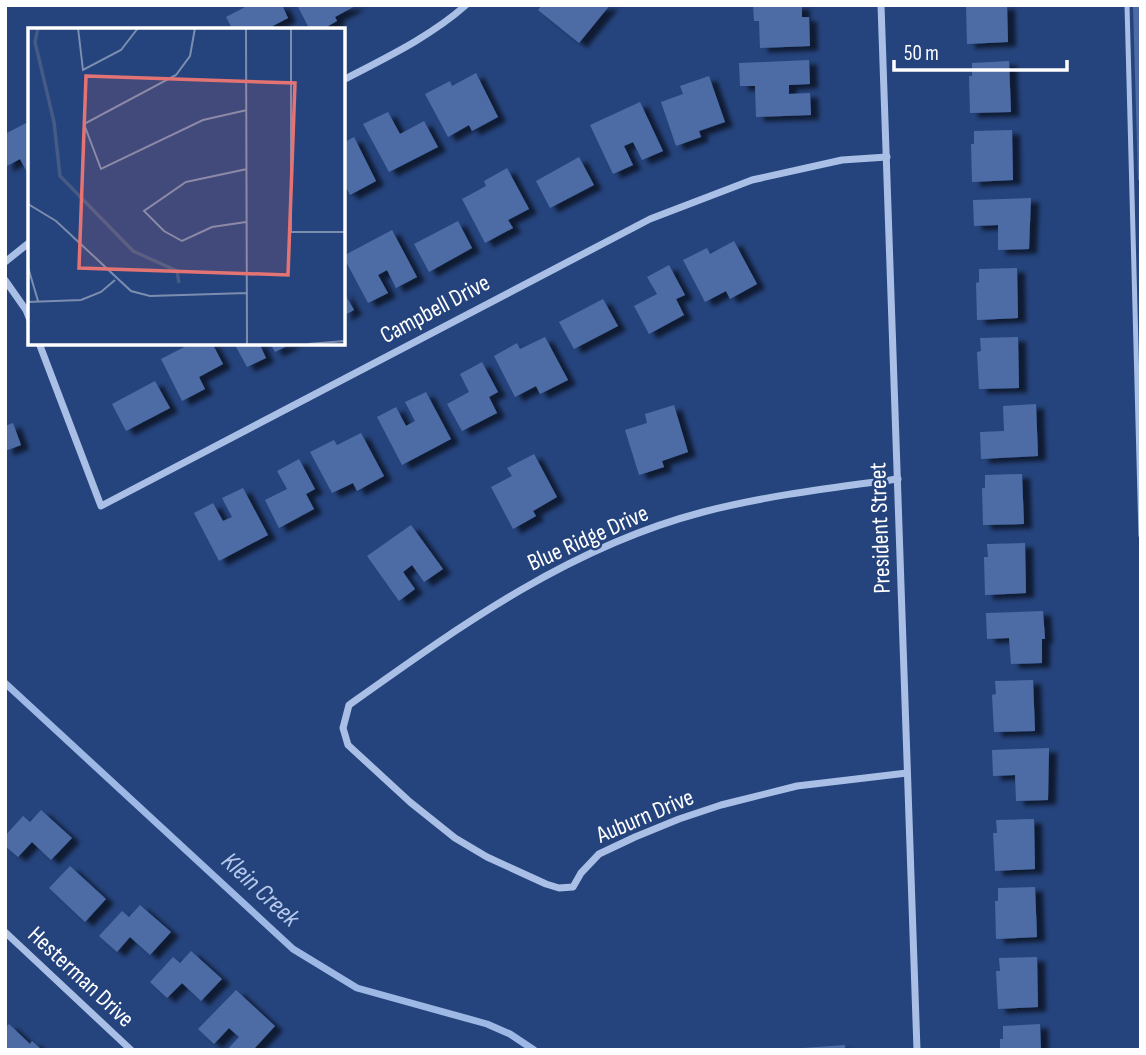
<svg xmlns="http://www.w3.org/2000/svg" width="1146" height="1055" font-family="'Sofia Sans Condensed',sans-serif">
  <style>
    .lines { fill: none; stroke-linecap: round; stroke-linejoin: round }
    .stream { stroke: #9eb8e5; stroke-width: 7 }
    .building { fill: #4d6ca5; filter: url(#shadow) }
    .service { stroke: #a9bfe5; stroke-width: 5 }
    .minor { stroke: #a9bfe5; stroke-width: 7 }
    .labels { text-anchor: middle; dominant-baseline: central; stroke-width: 5; stroke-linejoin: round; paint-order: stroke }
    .street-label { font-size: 24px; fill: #fff; stroke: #25437c }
    .water-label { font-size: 26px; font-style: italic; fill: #b5c9ed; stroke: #25437c }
    .inset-river { fill: none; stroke: #455b85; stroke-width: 3.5 }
    .inset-road { fill: none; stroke: #7c8eb0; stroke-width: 2 }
    .view { fill: #e47373; fill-opacity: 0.15; stroke: #e47373; stroke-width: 3.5 }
    .inset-edge { fill: none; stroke: #fff; stroke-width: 3.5 }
  </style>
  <defs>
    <filter id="shadow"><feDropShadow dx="8" dy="4.5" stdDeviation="2" flood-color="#0009"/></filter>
  </defs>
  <rect width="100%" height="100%" fill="#25437c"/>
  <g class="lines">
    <path class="stream" d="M 5,683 L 293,949 L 357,988 L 487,1024 L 510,1034 L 534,1050"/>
  </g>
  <g class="building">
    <path d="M 249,5 L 282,5 L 288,18 L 265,30 L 233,30 L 226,17 Z"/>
    <path d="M 297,5 L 357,5 L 335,17 L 337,21 L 321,30 L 310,30 Z"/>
    <path d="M 542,5 L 566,7 L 610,5 L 579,43 L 538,10 Z"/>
    <path d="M 753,5 L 802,5 L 802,17 L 809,17 L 810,46 L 760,48 L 759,21 L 754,21 Z"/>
    <path d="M 1007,5 L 1008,42 L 967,44 L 966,6 Z"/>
    <path d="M 1133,5 L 1141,5 L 1141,180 L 1138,180 Z"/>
    <path d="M 809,60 L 810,84 L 789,85 L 789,94 L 810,93 L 811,115 L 756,117 L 755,86 L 740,86 L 739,63 Z"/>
    <path d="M 1009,61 L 1011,112 L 970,113 L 969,76 L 972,76 L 972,63 Z"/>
    <path d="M 476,73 L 498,117 L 472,131 L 469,125 L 448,137 L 425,94 L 450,81 L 452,86 Z"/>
    <path d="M 709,76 L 725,122 L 699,131 L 701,137 L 676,146 L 661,102 L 683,94 L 680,86 Z"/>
    <path d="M 640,102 L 663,151 L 642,160 L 633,142 L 624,146 L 633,165 L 613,174 L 590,125 Z"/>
    <path d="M 388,112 L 400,134 L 424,121 L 438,147 L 389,172 L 363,124 Z"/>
    <path d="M 30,121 L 30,178 L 20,159 L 5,167 L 5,134 Z"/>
    <path d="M 1012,130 L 1013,180 L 972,182 L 971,144 L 974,144 L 974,131 Z"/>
    <path d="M 354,137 L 376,181 L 350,195 L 347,189 L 343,191 L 343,143 Z"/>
    <path d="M 579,157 L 594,185 L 550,208 L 536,181 Z"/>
    <path d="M 507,168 L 529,209 L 508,220 L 513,228 L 485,243 L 462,199 L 486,186 L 484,181 Z"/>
    <path d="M 1031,198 L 1029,249 L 998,250 L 998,225 L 974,226 L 973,200 Z"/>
    <path d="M 458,221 L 472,248 L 429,272 L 414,244 Z"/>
    <path d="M 392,230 L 417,277 L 396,288 L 387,270 L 378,275 L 388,293 L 368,303 L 343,256 Z"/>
    <path d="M 734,241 L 757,284 L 730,299 L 726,291 L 705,302 L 683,260 L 707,248 L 710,254 Z"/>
    <path d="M 669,265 L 685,295 L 676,299 L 684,315 L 649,334 L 634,306 L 657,294 L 647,277 Z"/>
    <path d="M 1017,268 L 1018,318 L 977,320 L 976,283 L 979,282 L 979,269 Z"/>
    <path d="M 343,291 L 354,310 L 343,316 Z"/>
    <path d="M 603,299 L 618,326 L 574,349 L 559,322 Z"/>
    <path d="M 545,337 L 568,380 L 540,394 L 536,386 L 515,397 L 494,356 L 517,343 L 520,349 Z"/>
    <path d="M 1018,337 L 1019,388 L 979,389 L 977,352 L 981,351 L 980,338 Z"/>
    <path d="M 192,343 L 212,343 L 223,364 L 199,377 L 205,389 L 182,401 L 161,359 Z"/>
    <path d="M 234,343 L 259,343 L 266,358 L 247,367 Z"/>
    <path d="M 270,343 L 293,343 L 275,352 Z"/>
    <path d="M 482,362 L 498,392 L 489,397 L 497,413 L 462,431 L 447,404 L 469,392 L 460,374 Z"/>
    <path d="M 155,381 L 170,408 L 126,431 L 112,404 Z"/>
    <path d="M 426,392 L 451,439 L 402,465 L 377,417 L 396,407 L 406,426 L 415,421 L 405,402 Z"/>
    <path d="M 1036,404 L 1038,456 L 981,459 L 980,432 L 1004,431 L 1003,406 Z"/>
    <path d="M 674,405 L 688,452 L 662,461 L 664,467 L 639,475 L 625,430 L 647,423 L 645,414 Z"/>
    <path d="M 13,423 L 21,445 L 5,451 L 5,426 Z"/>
    <path d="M 361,433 L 384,476 L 357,491 L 353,483 L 332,493 L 310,452 L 334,440 L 337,445 Z"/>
    <path d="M 534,454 L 557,497 L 533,511 L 536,516 L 513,529 L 491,487 L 512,476 L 507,468 Z"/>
    <path d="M 299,459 L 315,489 L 306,494 L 314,509 L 279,528 L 265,500 L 287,489 L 277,471 Z"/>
    <path d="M 1022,474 L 1024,524 L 983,525 L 982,488 L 985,488 L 985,475 Z"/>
    <path d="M 243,488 L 268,535 L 219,561 L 194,513 L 213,503 L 223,521 L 232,517 L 222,498 Z"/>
    <path d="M 411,525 L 443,569 L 424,582 L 412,565 L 403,572 L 415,589 L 399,601 L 367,556 Z"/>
    <path d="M 1025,543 L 1026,593 L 985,595 L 984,557 L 988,557 L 987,544 Z"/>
    <path d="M 1043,611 L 1045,639 L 1042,639 L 1042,663 L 1011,664 L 1009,638 L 987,639 L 986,613 Z"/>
    <path d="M 1033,680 L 1035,731 L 994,732 L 992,695 L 996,694 L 995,681 Z"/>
    <path d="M 1049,748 L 1048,800 L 1016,801 L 1015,775 L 993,776 L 992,750 Z"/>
    <path d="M 41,810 L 72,838 L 51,860 L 32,842 L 18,857 L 5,846 L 5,836 L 23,816 L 30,822 Z"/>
    <path d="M 1034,819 L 1035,869 L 995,871 L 993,833 L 997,833 L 996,820 Z"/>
    <path d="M 70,866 L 106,899 L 85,922 L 49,888 Z"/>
    <path d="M 1035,887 L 1037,937 L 996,939 L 995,901 L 998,901 L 998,888 Z"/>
    <path d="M 140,905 L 171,932 L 150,955 L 130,937 L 117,952 L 99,936 L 122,911 L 129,917 Z"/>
    <path d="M 191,951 L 222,979 L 201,1001 L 182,983 L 167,998 L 150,982 L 173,957 L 180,963 Z"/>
    <path d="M 1037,957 L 1038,1007 L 998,1009 L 996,971 L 1000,971 L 999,958 Z"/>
    <path d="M 236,990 L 275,1026 L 253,1050 L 227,1050 L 239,1037 L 229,1028 L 214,1044 L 198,1029 Z"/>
    <path d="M 9,1024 L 30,1044 L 32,1041 L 42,1050 L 5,1050 L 5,1028 Z"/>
    <path d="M 1040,1024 L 1041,1050 L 1000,1050 L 1000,1039 L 1003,1039 L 1003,1026 Z"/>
    <path d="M 845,1045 L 845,1050 L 803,1050 L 803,1048 Z"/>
  </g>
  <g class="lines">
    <path class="service" d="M 1127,5 L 1141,536"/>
    <g class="minor">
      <path d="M 881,5 L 917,1050"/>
      <path d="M 343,80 C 385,58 430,37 466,5"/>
      <path d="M 5,262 L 30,242"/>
      <path d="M 5,280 L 26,310 L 30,320"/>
      <path d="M 39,343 L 101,506 L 650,219 L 752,180 L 842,160 L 887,157"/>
      <path d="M 898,479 C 831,488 769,495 703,512 C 569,547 460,626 349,705 L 343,728 L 348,745 L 410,802 L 455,838 L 487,857 L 546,884 L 559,888 L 573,887 L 581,873 L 599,854 L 635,837 L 679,819 L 721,805 L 797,786 L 907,773"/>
      <path d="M 5,932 L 131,1050"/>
    </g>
  </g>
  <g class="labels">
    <g class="street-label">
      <text transform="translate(435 309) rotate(-28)">Campbell Drive</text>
      <text transform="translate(880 528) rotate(-92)">President Street</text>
      <text transform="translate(588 538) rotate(-24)">Blue Ridge Drive</text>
      <text transform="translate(645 816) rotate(-23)">Auburn Drive</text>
      <text transform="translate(81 977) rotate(43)">Hesterman Drive</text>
    </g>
    <g class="water-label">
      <text transform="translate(260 890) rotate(43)">Klein Creek</text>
    </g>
  </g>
  <g transform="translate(28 28)">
    <rect width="317" height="317" fill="#25437c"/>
    <path class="inset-river" d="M 10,0 L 7,14 L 26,94 L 32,148 L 105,223 L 149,243 L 151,255"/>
    <path class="inset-road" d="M 50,0 L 55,42 L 93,22 L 110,0M 167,0 L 162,28 L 148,47 L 56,96 L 73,141 L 175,92 L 219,82M 218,0 L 219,316M 263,0 L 263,204 L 317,204M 317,73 L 317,95M 317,122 L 317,148M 0,176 L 28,193 L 103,263 L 122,268 L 219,265M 218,194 L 184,199 L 154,213 L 136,203 L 116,183 L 158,154 L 219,141M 0,239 L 10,273M 0,274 L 53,272 L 73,264 L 87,252M 280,316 L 317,313"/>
    <path class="view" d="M 58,48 L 267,55 L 260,247 L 51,240 Z"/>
    <rect width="317" height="317" class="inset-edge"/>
  </g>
  <rect width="1146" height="1055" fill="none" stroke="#ffffff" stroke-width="14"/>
  <path d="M894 60v10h173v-10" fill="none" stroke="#ffffff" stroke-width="3.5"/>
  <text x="904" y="60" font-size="21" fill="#ffffff" stroke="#25437c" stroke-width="5" paint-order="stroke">50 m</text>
</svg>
